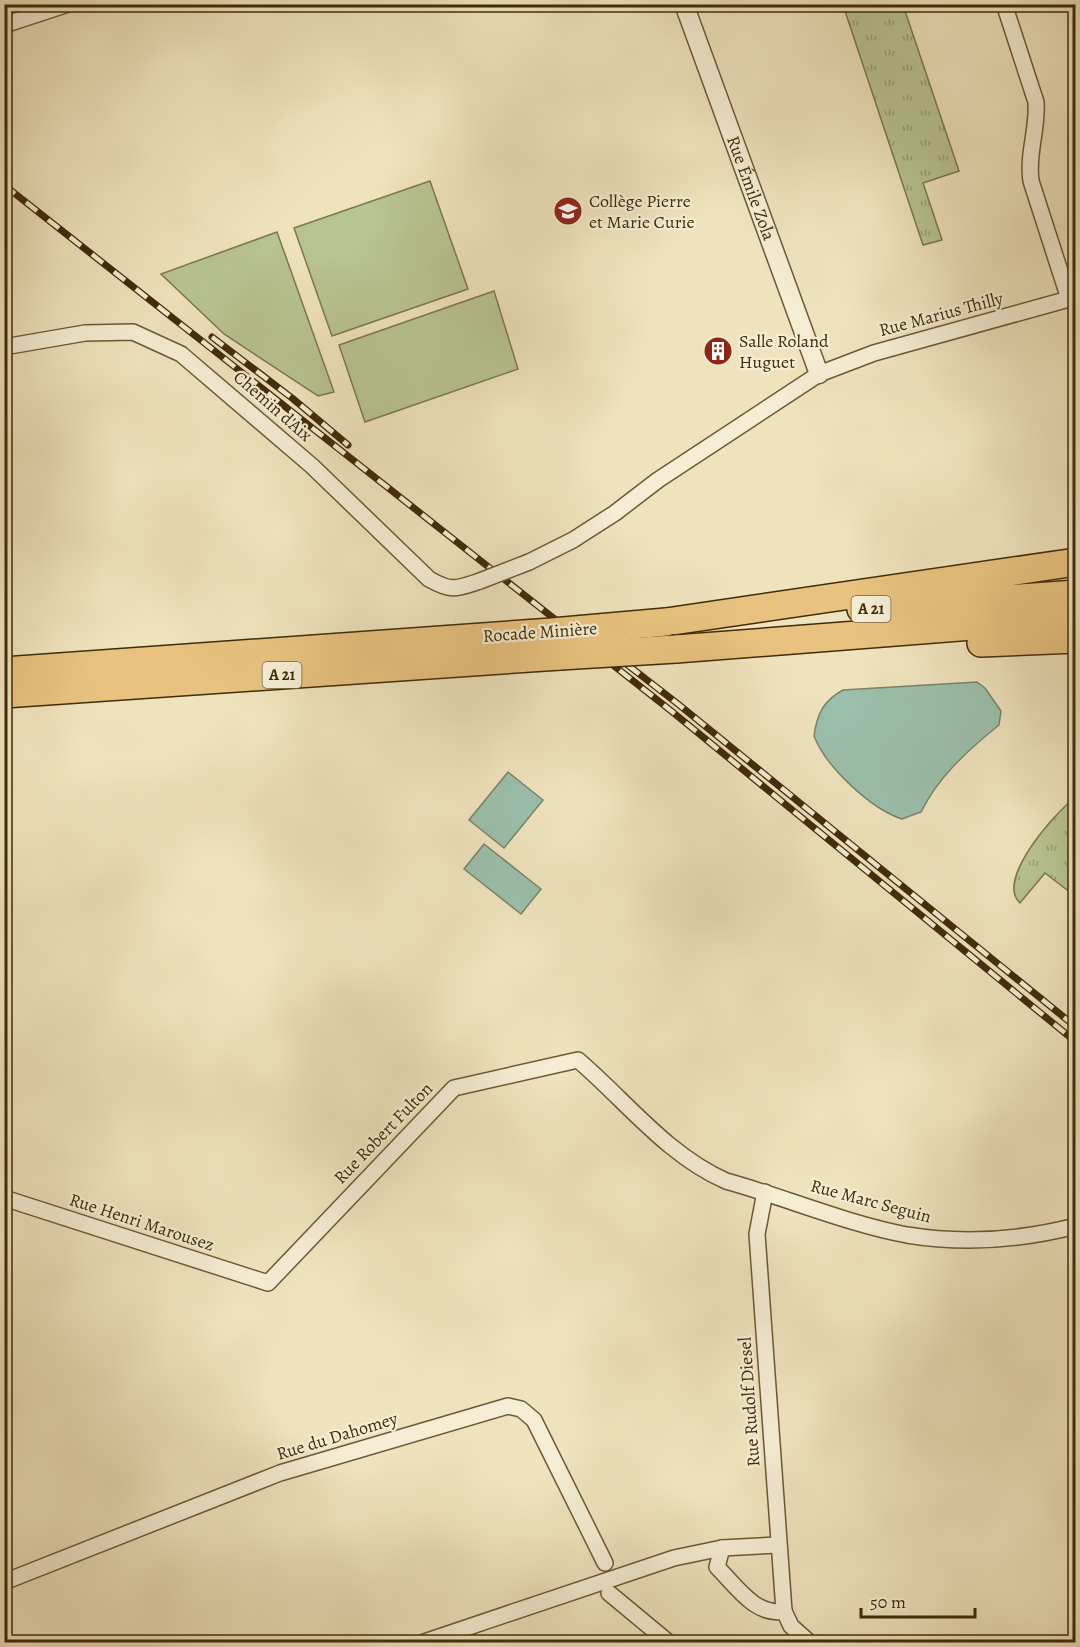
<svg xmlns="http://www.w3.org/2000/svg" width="1080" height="1647" font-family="Alegreya,serif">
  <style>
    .grass { fill: url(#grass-tufts); stroke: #7c784d; stroke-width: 1.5 }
    .pitch { fill: #b8c492; stroke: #7c784d; stroke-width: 1.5 }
    .water { fill: #9bbfac; stroke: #77846a; stroke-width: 1.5 }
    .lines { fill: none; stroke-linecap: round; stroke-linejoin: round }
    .minor-casing { stroke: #6c5935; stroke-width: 18 }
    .tertiary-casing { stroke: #6c5935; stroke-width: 21 }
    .motorway-casing { stroke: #412b08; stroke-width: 30 }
    .minor { stroke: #f5edd4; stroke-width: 15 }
    .tertiary { stroke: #f5edd4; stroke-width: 18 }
    .motorway { stroke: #e8c27e; stroke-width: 27 }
    .rail-casing { stroke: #412b08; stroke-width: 7 }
    .rail { stroke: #f5edd4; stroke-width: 4.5; stroke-dasharray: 14; stroke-linecap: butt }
    .minor-bridge-casing { stroke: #6c5935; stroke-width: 18; stroke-linecap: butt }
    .motorway-bridge-casing { stroke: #412b08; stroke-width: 30; stroke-linecap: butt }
    .minor-bridge { stroke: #f5edd4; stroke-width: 15 }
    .motorway-bridge { stroke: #e8c27e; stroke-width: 27 }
    .labels { text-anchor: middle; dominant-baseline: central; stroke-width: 4.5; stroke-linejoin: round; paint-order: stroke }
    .shield { fill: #f5edd4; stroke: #776545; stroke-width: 1.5 }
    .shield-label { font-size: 16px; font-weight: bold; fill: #412b08 }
    .street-label { font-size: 18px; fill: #412b08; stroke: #f5edd4 }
    .poi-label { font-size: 18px; fill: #412b08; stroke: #f5edd4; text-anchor: start }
  </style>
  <defs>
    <pattern id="grass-tufts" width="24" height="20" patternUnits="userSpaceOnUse" patternTransform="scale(1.5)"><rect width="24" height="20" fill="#b8c492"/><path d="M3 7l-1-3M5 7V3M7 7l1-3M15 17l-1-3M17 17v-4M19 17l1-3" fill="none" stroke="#979f75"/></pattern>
  </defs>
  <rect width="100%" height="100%" fill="#efe3bd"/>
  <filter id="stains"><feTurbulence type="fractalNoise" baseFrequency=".00333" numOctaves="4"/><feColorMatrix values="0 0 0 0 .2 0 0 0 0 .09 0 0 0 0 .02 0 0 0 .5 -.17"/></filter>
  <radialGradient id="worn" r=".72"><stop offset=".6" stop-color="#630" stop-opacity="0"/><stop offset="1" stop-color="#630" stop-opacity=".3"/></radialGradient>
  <g class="grass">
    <path d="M 843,5 L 903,5 L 959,171 L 923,183 L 942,240 L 923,245 Z"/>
    <path d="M 1075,798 L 1075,896 L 1045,873 L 1020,903 C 995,880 1056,811 1075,798 Z"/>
  </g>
  <g class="pitch">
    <path d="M 430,181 L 468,289 L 332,336 L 294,228 Z"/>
    <path d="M 277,232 L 334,392 L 318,396 L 224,334 L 161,274 Z"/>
    <path d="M 494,291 L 518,369 L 365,422 L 339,345 Z"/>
  </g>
  <g class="water">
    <path d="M 977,682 L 985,688 L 1001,711 L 999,725 C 968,750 938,777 921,812 L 902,819 C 871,809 826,767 814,736 C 817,714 823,701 843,690 Z"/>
    <path d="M 508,772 L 543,800 L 504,848 L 469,820 Z"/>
    <path d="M 484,844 L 541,889 L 521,914 L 464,869 Z"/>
  </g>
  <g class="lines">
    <g class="minor-casing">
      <g id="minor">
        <path d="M 1004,4 L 1036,102 C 1038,129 1027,154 1031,181 L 1069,299"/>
        <path d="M 4,25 L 68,4"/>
        <path d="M 4,347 L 85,333 L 133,332 L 181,354 L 312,466 L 429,579 C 452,592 456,589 480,581"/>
        <path d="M 529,562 L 573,540 L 615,513 L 658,480 L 819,374 L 874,353 L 1076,297"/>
        <path d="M 765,1192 L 757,1234 L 784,1611"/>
        <path d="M 4,1198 L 268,1283 L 454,1088 L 578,1060 C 626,1101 667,1155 726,1181 C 784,1197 848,1224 907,1235 C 962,1244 1021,1240 1076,1226"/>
        <path d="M 722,1548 L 717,1567 C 735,1585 756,1617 784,1611 L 791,1626 L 809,1642"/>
        <path d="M 4,1582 L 280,1473 L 508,1406 L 521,1409 L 534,1420 L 605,1563"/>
        <path d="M 609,1593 L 668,1642"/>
        <path d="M 424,1642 L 674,1558 L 722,1548 L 778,1545"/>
      </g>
    </g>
    <g class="tertiary-casing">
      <g id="tertiary">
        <path id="s1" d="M 684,4 L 819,374"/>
      </g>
    </g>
    <g class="motorway-casing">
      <g id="motorway">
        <path d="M 861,609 L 1076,594"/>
        <path d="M 666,622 L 1076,562"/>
        <path d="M 981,643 L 1076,639"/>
        <path d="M 676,649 L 1076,618"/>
        <path d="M 4,671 L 552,632"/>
        <path d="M 4,694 L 560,656"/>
      </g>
    </g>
    <use href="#minor" class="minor"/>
    <use href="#tertiary" class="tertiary"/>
    <use href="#motorway" class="motorway"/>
    <g class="rail-casing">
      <g id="rail">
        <path d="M 4,185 L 670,710 L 1076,1042"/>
        <path d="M 212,337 L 292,398 L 348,445"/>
        <path d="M 584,631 L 678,704 L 1076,1027"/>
      </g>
    </g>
    <use href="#rail" class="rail"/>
    <g class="minor-bridge-casing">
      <path id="minor-bridge" d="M 480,581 L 529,562"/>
    </g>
    <g class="motorway-bridge-casing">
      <g id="motorway-bridge">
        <path d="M 552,632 L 666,622"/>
        <path d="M 560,656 L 676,649"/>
      </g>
    </g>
    <use href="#minor-bridge" class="minor-bridge"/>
    <use href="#motorway-bridge" class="motorway-bridge"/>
  </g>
  <defs>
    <g id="school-disc" transform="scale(1.5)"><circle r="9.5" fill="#8f2418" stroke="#f5edd4"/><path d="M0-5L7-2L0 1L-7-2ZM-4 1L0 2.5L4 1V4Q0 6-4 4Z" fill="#fff"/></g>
    <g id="building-disc" transform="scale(1.5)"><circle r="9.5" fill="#8f2418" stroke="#f5edd4"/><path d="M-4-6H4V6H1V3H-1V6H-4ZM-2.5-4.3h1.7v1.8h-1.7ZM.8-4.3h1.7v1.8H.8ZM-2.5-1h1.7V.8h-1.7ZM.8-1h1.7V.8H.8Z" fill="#fff"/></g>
  </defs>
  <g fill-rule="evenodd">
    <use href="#school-disc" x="568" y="211"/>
    <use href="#building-disc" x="718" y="351"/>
  </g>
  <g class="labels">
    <g class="shield">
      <rect x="851.5" y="596" width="39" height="26" rx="4.5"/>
      <rect x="262.5" y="662" width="39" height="26" rx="4.5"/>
    </g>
    <g class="shield-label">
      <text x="871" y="609">A 21</text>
      <text x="282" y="675">A 21</text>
    </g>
    <g class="street-label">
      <text stroke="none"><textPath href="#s1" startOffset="196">Rue Émile Zola</textPath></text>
      <text transform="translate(941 314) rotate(-15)">Rue Marius Thilly</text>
      <text transform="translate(273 406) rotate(41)">Chemin d'Aix</text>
      <text transform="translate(540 632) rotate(-4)">Rocade Minière</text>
      <text transform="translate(383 1133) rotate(-46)">Rue Robert Fulton</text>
      <text transform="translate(871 1201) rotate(15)">Rue Marc Seguin</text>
      <text transform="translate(142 1222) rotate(18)">Rue Henri Marousez</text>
      <text transform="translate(749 1402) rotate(-94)">Rue Rudolf Diesel</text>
      <text transform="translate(337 1436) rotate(-17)">Rue du Dahomey</text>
    </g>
    <g class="poi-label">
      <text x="589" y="201">Collège Pierre<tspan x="589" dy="21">et Marie Curie</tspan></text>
      <text x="739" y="341">Salle Roland<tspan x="739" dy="21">Huguet</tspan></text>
    </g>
  </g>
  <rect width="1080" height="1647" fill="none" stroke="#efe3bd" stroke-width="24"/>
  <rect x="6" y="6" width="1068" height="1635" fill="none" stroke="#412b08" stroke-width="3"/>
  <rect x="12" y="12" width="1056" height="1623" fill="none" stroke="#412b08" stroke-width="1.5"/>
  <path d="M861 1608v9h114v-9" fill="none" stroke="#412b08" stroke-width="3"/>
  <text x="870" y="1608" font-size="18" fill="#412b08" stroke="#f5edd4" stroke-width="4.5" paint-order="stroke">50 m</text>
  <rect width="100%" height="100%" filter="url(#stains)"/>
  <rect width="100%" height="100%" fill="url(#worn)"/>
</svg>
